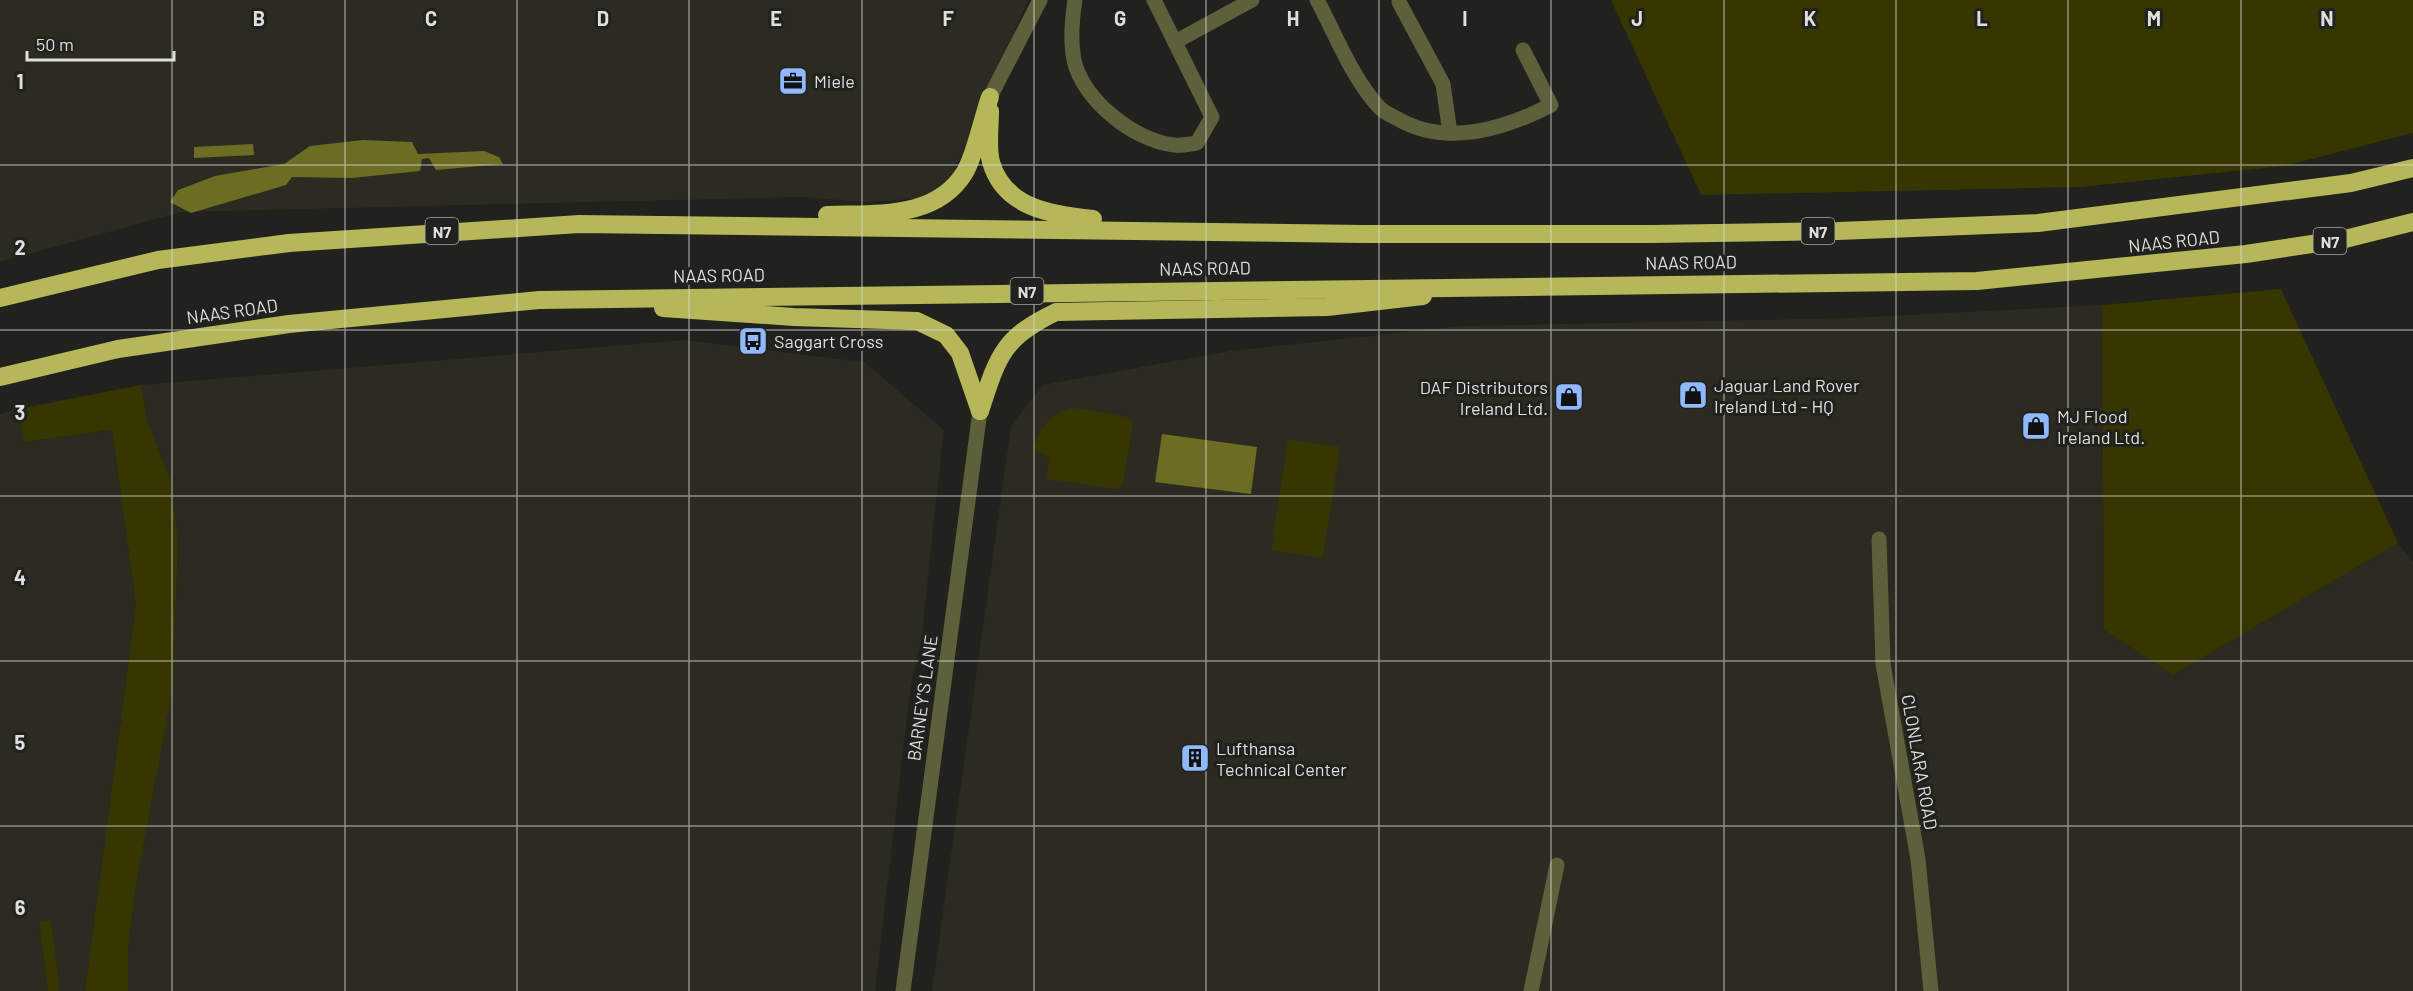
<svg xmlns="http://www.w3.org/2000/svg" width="2413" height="991" font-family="Barlow,sans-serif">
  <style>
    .built { fill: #2b2b21 }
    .green { fill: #363601 }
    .water { fill: #6c6d23 }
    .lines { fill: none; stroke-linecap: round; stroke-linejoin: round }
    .minor { stroke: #5e603c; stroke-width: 15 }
    .highway { stroke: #b5b758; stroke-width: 18 }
    .grid { fill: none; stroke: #dfdfdc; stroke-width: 1.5; stroke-opacity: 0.55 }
    .labels { text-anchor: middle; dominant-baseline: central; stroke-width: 6; stroke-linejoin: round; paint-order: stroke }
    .shield { fill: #21211d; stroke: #a6a6a3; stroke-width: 1.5 }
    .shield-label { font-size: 16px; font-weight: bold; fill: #dfdfdc }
    .poi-label { font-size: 18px; fill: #dfdfdc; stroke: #21211d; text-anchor: start }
    .street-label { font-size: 18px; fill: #dfdfdc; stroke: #21211d }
    .grid-label { font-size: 20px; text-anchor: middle; font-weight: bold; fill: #dfdfdc; stroke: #21211d; stroke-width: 6; stroke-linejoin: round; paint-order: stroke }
  </style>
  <rect width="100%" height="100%" fill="#21211d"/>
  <g class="built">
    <path d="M 0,0 L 1028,0 L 943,197 L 866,202 L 801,197 L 181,212 L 0,262 Z"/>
    <path d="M 2102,305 L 2104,630 L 2173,675 L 2398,543 L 2413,562 L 2413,991 L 932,991 L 1011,426 L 1043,385 L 1230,351 L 1461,326 L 1848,318 Z"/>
    <path d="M 684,340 L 864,362 L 944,430 L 921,642 L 911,684 L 875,991 L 128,991 L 128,948 L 136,885 L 173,688 L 178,541 L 171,482 L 147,420 L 141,385 Z"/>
    <path d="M 18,409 L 24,442 L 112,430 L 136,605 L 85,991 L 0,991 L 0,414 Z"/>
  </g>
  <g class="green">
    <path d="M 1611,0 L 2413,0 L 2413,133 L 2284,166 L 2081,187 L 1701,195 Z"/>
    <path d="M 2281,289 L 2398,543 L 2173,675 L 2104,630 L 2102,305 Z"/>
    <path d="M 141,385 L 147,420 L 171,482 L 178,541 L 173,688 L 136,885 L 128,948 L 128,991 L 85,991 L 136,605 L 112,430 L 24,442 L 18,409 Z"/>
    <path d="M 1075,408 L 1127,417 L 1133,422 L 1123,484 L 1116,489 L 1047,479 L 1049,458 L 1033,449 C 1041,427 1050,412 1075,408 Z"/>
    <path d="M 1288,439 L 1340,447 L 1323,558 L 1271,550 Z"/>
    <path d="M 51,920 L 60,991 L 48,991 L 39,922 Z"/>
  </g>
  <g class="water">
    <path d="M 363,140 L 412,142 L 418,154 L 484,151 L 499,157 L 503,164 L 436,170 L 429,158 L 422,159 L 420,171 L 352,178 L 292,177 L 286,185 L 191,213 L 170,202 L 178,190 L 215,176 L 284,164 L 310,146 Z"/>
    <path d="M 253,144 L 254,155 L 194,158 L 194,147 Z"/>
    <path d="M 1162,434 L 1257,447 L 1251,494 L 1155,482 Z"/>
  </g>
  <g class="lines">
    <g class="minor">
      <path d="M 1075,0 C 1072,19 1070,40 1074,60 C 1082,99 1134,141 1174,145 C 1182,146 1190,144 1197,143 L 1212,117 L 1154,0"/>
      <path d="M 1317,0 C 1336,35 1352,78 1379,107 C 1383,112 1392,116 1398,119 C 1446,147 1505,129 1551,105 L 1523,50"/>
      <path d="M 1399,2 L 1443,84 L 1450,133"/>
      <path d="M 1175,42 L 1252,0"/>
      <path d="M 990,97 L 1040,0"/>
      <path d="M 1879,539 L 1883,664 L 1918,859 L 1931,991"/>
      <path d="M 903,991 L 980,411"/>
      <path d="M 1531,991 L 1557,865"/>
    </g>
    <g class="highway">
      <path d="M 990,111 C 990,126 987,147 991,162 C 1004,208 1052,215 1093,219"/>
      <path d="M 827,215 C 876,213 936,220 965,172 C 975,155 983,117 990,97"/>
      <path d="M 0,298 L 158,260 L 289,243 L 579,224 L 1364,234 L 1652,234 L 1838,231 L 2038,223 L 2351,183 L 2413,168"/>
      <path d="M 663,308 L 794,317 L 917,321 L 946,335 L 960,353 L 980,411"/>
      <path d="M 0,377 L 118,349 L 289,324 L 539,300 L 1977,281 L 2246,254 L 2345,239 L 2413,222"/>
      <path d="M 980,411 C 998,356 1002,338 1056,312 L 1327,307 L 1423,296"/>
    </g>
  </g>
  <path class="grid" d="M 172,0 L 172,991M 345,0 L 345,991M 517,0 L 517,991M 689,0 L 689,991M 862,0 L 862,991M 1034,0 L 1034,991M 1206,0 L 1206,991M 1379,0 L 1379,991M 1551,0 L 1551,991M 1724,0 L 1724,991M 1896,0 L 1896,991M 2068,0 L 2068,991M 2241,0 L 2241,991M 0,165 L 2413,165M 0,330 L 2413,330M 0,496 L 2413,496M 0,661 L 2413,661M 0,826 L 2413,826"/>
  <defs>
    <g id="office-square" transform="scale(1.5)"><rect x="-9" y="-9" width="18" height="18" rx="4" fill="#8fb8fd" stroke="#21211d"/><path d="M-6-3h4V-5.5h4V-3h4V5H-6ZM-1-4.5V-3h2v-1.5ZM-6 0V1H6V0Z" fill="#111"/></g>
    <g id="bus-square" transform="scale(1.5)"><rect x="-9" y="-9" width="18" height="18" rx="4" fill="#8fb8fd" stroke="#21211d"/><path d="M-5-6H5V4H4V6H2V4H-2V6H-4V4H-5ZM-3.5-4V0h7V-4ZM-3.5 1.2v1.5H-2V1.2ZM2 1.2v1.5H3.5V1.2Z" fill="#111"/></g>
    <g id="shop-square" transform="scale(1.5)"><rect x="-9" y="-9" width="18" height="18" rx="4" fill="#8fb8fd" stroke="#21211d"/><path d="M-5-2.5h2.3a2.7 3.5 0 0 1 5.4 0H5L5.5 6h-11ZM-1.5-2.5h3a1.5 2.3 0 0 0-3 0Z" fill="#111"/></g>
    <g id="building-square" transform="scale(1.5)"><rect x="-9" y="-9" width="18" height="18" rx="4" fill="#8fb8fd" stroke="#21211d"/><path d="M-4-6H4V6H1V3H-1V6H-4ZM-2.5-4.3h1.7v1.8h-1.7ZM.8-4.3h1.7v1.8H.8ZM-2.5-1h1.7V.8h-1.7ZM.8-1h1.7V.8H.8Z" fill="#111"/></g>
  </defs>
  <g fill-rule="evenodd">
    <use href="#office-square" x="793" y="81"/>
    <use href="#bus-square" x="753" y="341"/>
    <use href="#shop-square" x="1693" y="395"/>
    <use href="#shop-square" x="1569" y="397"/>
    <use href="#shop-square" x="2036" y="426"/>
    <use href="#building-square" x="1195" y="758"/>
  </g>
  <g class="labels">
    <g class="shield">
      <rect x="425.5" y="218" width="33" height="26" rx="4.5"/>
      <rect x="1801.5" y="218" width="33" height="26" rx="4.5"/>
      <rect x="2313.5" y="228" width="33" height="26" rx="4.5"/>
      <rect x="1010.5" y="278" width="33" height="26" rx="4.5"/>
    </g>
    <g class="shield-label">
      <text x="442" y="231">N7</text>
      <text x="1818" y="231">N7</text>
      <text x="2330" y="241">N7</text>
      <text x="1027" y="291">N7</text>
    </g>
    <g class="poi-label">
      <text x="814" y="81">Miele</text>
      <text x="774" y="341">Saggart Cross</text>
      <text x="1714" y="385">Jaguar Land Rover<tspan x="1714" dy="21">Ireland Ltd - HQ</tspan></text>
      <text x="1548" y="387" text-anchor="end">DAF Distributors<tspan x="1548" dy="21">Ireland Ltd.</tspan></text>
      <text x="2057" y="416">MJ Flood<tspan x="2057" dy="21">Ireland Ltd.</tspan></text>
      <text x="1216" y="748">Lufthansa<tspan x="1216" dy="21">Technical Center</tspan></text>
    </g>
    <g class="street-label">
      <text transform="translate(2174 241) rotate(-6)">NAAS ROAD</text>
      <text transform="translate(1691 262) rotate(-1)">NAAS ROAD</text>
      <text transform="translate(1205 268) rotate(-1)">NAAS ROAD</text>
      <text transform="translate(719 275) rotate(-1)">NAAS ROAD</text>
      <text transform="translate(232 311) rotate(-8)">NAAS ROAD</text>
      <text transform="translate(922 698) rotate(-82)">BARNEY'S LANE</text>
      <text transform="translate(1920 762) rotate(80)">CLONLARA ROAD</text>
    </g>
  </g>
  <g class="grid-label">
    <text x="259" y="26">B</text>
    <text x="431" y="26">C</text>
    <text x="603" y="26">D</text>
    <text x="776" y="26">E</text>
    <text x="948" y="26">F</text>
    <text x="1120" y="26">G</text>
    <text x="1293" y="26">H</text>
    <text x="1465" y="26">I</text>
    <text x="1637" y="26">J</text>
    <text x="1810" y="26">K</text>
    <text x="1982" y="26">L</text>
    <text x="2154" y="26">M</text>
    <text x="2327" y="26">N</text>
    <text x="20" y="89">1</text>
    <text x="20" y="255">2</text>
    <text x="20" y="420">3</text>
    <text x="20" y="585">4</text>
    <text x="20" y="750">5</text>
    <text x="20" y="915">6</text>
  </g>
  <path d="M27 51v9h147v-9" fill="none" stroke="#dfdfdc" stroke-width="3"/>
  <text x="36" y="51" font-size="18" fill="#dfdfdc" stroke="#21211d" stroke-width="4.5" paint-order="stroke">50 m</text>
</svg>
